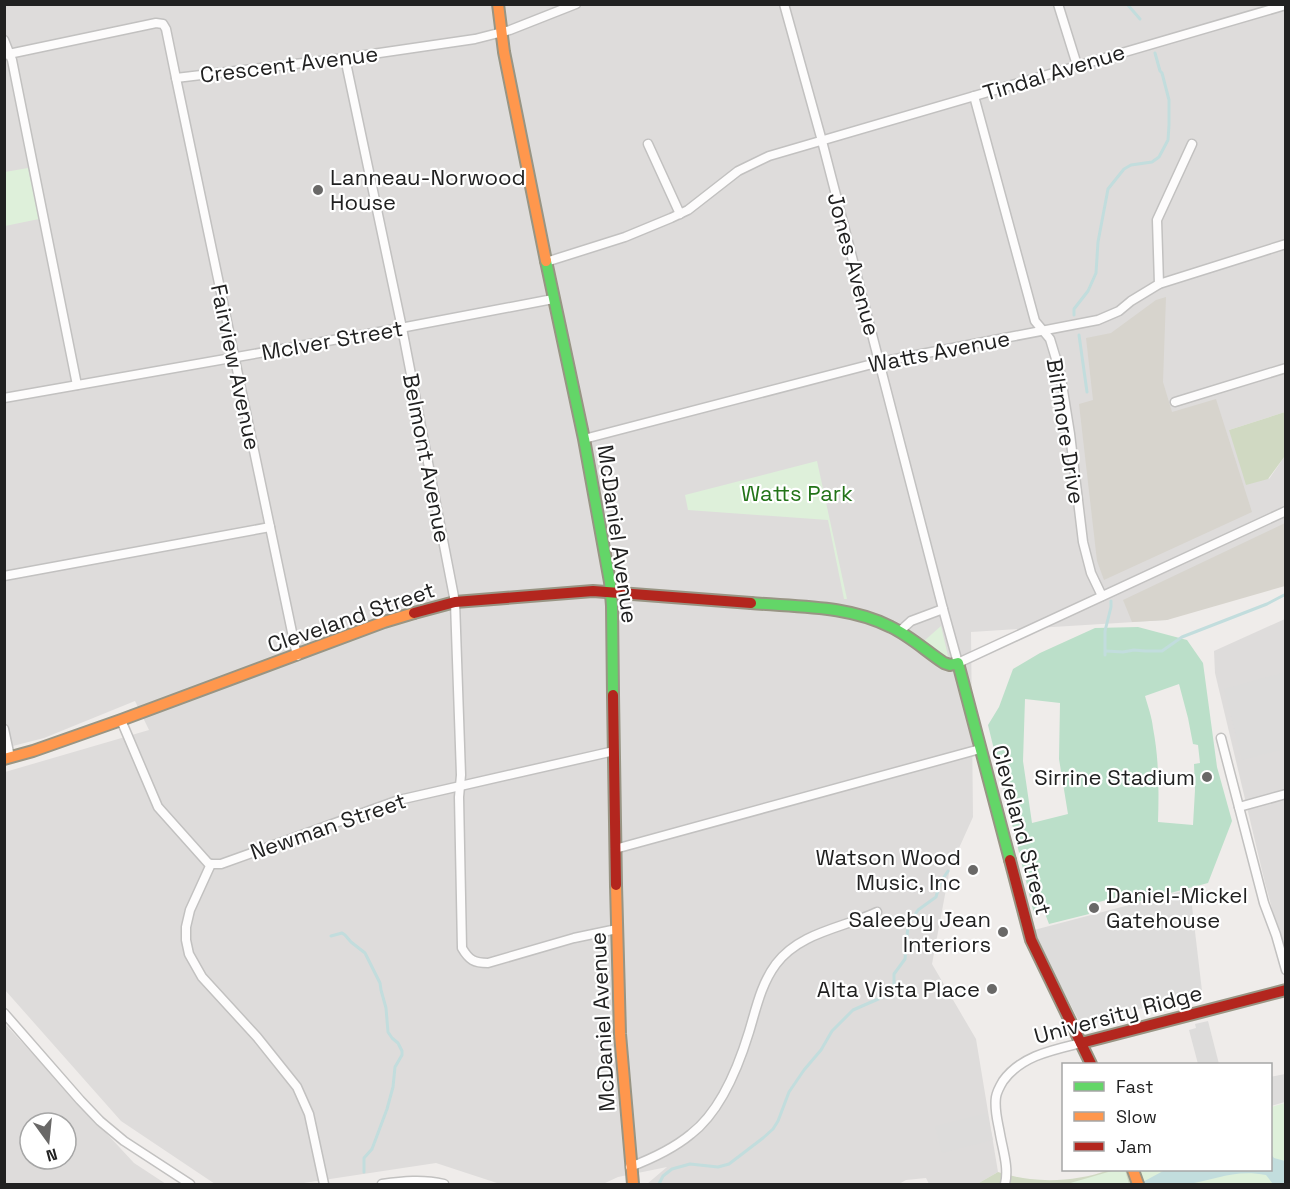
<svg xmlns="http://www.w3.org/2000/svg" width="1290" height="1189" font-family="'Space Grotesk',sans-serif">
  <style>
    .residential { fill: #dedcdb; fill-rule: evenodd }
    .religious { fill: #dddcdb }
    .construction { fill: #d7d4cd }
    .forest { fill: #d0d9c2 }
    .park { fill: #def0da }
    .pitch { fill: #bbdfc9; fill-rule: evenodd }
    .water { fill: #c2dddd }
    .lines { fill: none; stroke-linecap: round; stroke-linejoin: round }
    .stream { stroke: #c2dddd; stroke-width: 3 }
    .street-casing { stroke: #c2c1c0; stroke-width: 11 }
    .fast-casing { stroke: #989584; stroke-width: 14 }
    .slow-casing { stroke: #989584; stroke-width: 14 }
    .jam-casing { stroke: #989584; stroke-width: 14 }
    .street { stroke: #fdfcfc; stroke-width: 8 }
    .fast { stroke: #63d668; stroke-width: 10 }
    .slow { stroke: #ff974d; stroke-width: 10 }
    .jam { stroke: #b3261e; stroke-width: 10 }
    .poi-dot { fill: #696867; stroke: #fff; stroke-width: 2 }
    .labels { text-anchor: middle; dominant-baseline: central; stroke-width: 4.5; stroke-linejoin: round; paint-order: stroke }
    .street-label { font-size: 22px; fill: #212121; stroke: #fff }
    .poi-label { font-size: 22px; fill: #212121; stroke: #fff; text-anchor: end }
    .park-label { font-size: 22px; fill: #237419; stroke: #fff }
  </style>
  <rect width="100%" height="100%" fill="#efecea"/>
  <g class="residential">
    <path d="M 4,5 L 1285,5 L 1285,412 L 1229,430 L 1269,479 L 1285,456 L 1285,564 L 1167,620 L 971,632 L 973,817 L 950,868 L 932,964 L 976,1039 L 998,1172 L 977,1184 L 929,1184 L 926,1178 L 906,1180 L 899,1184 L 647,1184 L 667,1167 L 618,1177 L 603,1184 L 500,1184 L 436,1163 L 297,1184 L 215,1184 L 121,1121 L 5,990 L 5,772 L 149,730 L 135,701 L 44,738 L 5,748 Z"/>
    <path d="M 1285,619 L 1285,956 L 1265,883 L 1215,673 L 1214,651 Z"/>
    <path d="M 4,1023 L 134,1163 L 166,1184 L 5,1184 ZM 30,1123 L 66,1123 L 66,1159 L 30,1159 Z"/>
  </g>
  <g class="religious">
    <path d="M 1285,672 L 1285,749 L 1242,760 L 1224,689 Z"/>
    <path d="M 1190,889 L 1202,991 L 1091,1023 L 1079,1021 L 1040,947 L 1034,930 Z"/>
    <path d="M 1208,1021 L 1219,1064 L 1198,1064 L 1189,1030 L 1196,1028 L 1195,1024 Z"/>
    <path d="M 1285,1074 L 1285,1102 L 1271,1106 L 1270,1077 Z"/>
    <path d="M 987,1113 L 993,1140 L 942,1153 L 935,1126 Z"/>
  </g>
  <g class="construction">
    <path d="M 1166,297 L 1163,382 L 1172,412 L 1216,399 L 1252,512 L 1104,580 L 1097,561 L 1079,404 L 1093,400 L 1086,338 L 1111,333 L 1156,300 Z"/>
    <path d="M 1285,523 L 1285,586 L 1167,620 L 1132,622 L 1123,600 Z"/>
  </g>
  <g class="forest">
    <path d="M 1285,412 L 1285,456 L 1268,479 L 1246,485 L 1229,430 Z"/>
    <path d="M 1109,1170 L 1165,1170 L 1139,1184 L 977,1184 L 998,1172 C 1008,1175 1019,1178 1030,1179 C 1056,1182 1084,1179 1109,1170 Z"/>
  </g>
  <g class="park">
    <path d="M 28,168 L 39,219 L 5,226 L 5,172 Z"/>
    <path d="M 817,461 L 847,599 L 844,599 L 828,520 L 688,510 L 685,495 Z"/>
    <path d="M 941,626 L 949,660 L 924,641 Z"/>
    <path d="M 1285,1103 L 1285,1184 L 1131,1184 L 1126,1170 L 1270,1170 L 1271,1107 Z"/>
    <path d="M 1115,1170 L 1125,1170 L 1129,1184 L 1067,1184 Z"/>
  </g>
  <path class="pitch" d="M 1138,627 L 1187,640 L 1203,663 L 1217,767 L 1232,821 L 1208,883 L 1133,903 L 1130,894 L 1087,905 L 1089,914 L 1049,924 L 1044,911 L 1034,914 L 988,725 L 999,707 L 1013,669 L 1040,653 L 1095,628 ZM 1179,684 L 1188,718 L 1193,744 L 1198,745 L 1200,763 L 1194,764 L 1195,790 L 1193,825 L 1158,822 C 1159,790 1159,759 1153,728 C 1152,717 1148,707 1145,696 ZM 1025,699 L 1060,703 L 1059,759 L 1068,814 L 1032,823 L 1023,761 Z"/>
  <path class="water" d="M 1271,1154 L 1274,1158 L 1285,1161 L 1285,1184 L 1273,1184 L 1266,1175 C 1234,1169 1216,1180 1187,1184 C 1172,1187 1155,1184 1139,1184 L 1165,1170 L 1270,1170 Z"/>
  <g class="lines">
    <g class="stream">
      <path d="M 1127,4 L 1140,19"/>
      <path d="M 1074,315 L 1074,309 L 1088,291 L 1096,273 L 1098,242 L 1108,189 L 1124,169 L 1131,165 L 1152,162 L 1159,157 L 1168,140 L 1169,125 L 1169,100 L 1162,73 L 1160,71 L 1155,53"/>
      <path d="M 1079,335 L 1087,392"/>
      <path d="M 1106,651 L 1123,652 L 1134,650 L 1145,651 L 1162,651 L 1182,637 L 1267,604 L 1286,594"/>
      <path d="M 1105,655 L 1105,631 L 1111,607 L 1111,601"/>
      <path d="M 331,936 L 342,933 L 345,935 L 351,942 L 365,953 L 380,983 L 381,990 L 386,1008 L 388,1032 L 392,1038 L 398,1043 L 402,1051 L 402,1055 L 395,1067 L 393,1087 L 387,1109 L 372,1149 L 364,1158 L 364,1172"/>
      <path d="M 659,1184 L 663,1176 L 672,1169 L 690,1164 L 718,1167 L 729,1164 L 763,1138 L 773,1129 L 778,1121 L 789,1092 L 804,1070 L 821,1050 L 832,1031 L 853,1010 L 892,993 L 894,986 L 894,974 L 905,959 L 908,925 L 918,910 L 936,897 L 940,883 L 948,871"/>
    </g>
    <g class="street-casing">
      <g id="street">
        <path d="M 784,4 L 822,141 L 943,609 L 958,663 L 1286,511"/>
        <path d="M 1058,4 L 1077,65"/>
        <path d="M 4,40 L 12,60 L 77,385"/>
        <path d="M 4,55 L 156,23 L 163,24 L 166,29 L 176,78 L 345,58 L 475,39 L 510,30 L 576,4"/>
        <path d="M 345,58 L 402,328 L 455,602 L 461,775 L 459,797 L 462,948 C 469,960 474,963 488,963 L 574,938 L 617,929"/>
        <path d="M 176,78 L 297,656"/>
        <path d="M 974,96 L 1035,321 L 1050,339 L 1060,372 L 1070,434 L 1083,542 L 1091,573 L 1102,596"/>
        <path d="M 648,144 L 680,214"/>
        <path d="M 546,262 L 625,237 L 671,218 L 688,210 L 738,171 L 769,156 L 1286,5"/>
        <path d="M 1159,284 L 1157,220 L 1192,144"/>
        <path d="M 4,398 L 390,330 L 553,299"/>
        <path d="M 1175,402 L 1286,368"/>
        <path d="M 584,439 L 880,362 L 1098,320 L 1119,311 L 1131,301 L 1159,284 L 1286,244"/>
        <path d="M 4,576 L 270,527"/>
        <path d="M 900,631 L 911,621 L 943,609"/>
        <path d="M 121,720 L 158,807 L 208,863 L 211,864 L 221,864 L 399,800 L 614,751"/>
        <path d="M 4,729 L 10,757"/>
        <path d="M 1221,738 L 1264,903 L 1276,935 L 1286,970"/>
        <path d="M 1239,807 L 1286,794"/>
        <path d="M 615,849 L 980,749"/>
        <path d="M 211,864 L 190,910 L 186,927 L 186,940 L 189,954 L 202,977 L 257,1037 L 297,1087 L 309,1114 L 324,1184"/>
        <path d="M 4,1013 L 80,1100 L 100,1121 L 124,1141 L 190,1184"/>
        <path d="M 630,1167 C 651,1159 673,1149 691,1134 C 721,1111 738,1068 749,1032 C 756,1009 761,984 776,964 C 800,932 843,928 877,912"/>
        <path d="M 382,1184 C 403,1181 423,1179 444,1184"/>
        <path d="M 1005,1184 C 1009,1168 1003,1151 1000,1134 C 998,1122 994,1110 996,1097 C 997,1091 1000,1086 1003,1081 C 1021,1056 1052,1050 1081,1043"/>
      </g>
    </g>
    <g class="fast-casing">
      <g id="fast">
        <path d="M 546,261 L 584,439 L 610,582 L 612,606 L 613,695"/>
        <path d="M 751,603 C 797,607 848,605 891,627 C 910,636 926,651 944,663 L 950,665 L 958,663 L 1010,860"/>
      </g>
    </g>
    <g class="slow-casing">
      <g id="slow">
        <path d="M 498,4 L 504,52 L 546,261"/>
        <path d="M 4,759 L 33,751 L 121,720 L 384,622 L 414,613"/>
        <path d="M 616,885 L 620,1034 L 633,1184"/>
        <path d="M 1133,1170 L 1138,1184"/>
      </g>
    </g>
    <g class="jam-casing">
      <g id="jam">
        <path d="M 414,613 L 455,602 L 593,591 L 751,603"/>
        <path d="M 613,695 L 616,885"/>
        <path d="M 1010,860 L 1031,940 L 1091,1064"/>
        <path d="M 1081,1043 L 1286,990"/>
      </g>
    </g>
    <use href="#street" class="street"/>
    <use href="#fast" class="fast"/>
    <use href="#slow" class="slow"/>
    <use href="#jam" class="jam"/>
  </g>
  <g class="poi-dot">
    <circle cx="318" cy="190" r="6"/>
    <circle cx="1207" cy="777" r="6"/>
    <circle cx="973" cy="870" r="6"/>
    <circle cx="1094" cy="908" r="6"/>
    <circle cx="1003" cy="932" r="6"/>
    <circle cx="992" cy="989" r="6"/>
  </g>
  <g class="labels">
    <g class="street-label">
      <text transform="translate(289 64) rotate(-7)">Crescent Avenue</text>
      <text transform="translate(1054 72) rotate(-17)">Tindal Avenue</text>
      <text transform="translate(854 264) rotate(75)">Jones Avenue</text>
      <text transform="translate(332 340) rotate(-10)">McIver Street</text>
      <text transform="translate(939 351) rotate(-11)">Watts Avenue</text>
      <text transform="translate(236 367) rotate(78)">Fairview Avenue</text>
      <text transform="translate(1066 431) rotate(81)">Biltmore Drive</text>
      <text transform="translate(427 458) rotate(79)">Belmont Avenue</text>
      <text transform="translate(618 534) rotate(82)">McDaniel Avenue</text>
      <text transform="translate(351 617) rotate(-19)">Cleveland Street</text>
      <text transform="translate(328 826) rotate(-19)">Newman Street</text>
      <text transform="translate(1022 830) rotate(75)">Cleveland Street</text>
      <text transform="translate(1118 1014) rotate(-15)">University Ridge</text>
      <text transform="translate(602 1022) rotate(-93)">McDaniel Avenue</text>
    </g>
    <g class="poi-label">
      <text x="330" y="177" text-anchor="start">Lanneau-Norwood<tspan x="330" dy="25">House</tspan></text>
      <text x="1195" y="777">Sirrine Stadium</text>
      <text x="961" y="857">Watson Wood<tspan x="961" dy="25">Music, Inc</tspan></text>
      <text x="1106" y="895" text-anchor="start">Daniel-Mickel<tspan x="1106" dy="25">Gatehouse</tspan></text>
      <text x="991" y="919">Saleeby Jean<tspan x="991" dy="25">Interiors</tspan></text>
      <text x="980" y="989">Alta Vista Place</text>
    </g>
    <g class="park-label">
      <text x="797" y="493">Watts Park</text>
    </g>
  </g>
  <rect width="1290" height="1189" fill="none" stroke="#212121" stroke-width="12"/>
  <rect x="1062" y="1063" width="210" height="108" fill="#ffffff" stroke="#a6a6a6" stroke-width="1.5"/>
  <rect x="1074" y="1082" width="30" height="9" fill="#63d668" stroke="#a6a6a6" stroke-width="1.5"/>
  <text x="1116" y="1093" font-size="18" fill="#212121">Fast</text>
  <rect x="1074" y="1112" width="30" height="9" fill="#ff974d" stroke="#a6a6a6" stroke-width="1.5"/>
  <text x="1116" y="1123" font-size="18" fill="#212121">Slow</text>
  <rect x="1074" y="1142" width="30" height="9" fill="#b3261e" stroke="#a6a6a6" stroke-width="1.5"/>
  <text x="1116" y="1153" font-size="18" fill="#212121">Jam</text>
  <g transform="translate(48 1141) rotate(165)"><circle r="28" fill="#ffffff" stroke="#a6a6a6" stroke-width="1.5"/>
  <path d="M0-4.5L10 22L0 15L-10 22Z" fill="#696867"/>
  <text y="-9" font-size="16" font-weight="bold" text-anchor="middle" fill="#212121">N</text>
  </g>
</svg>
